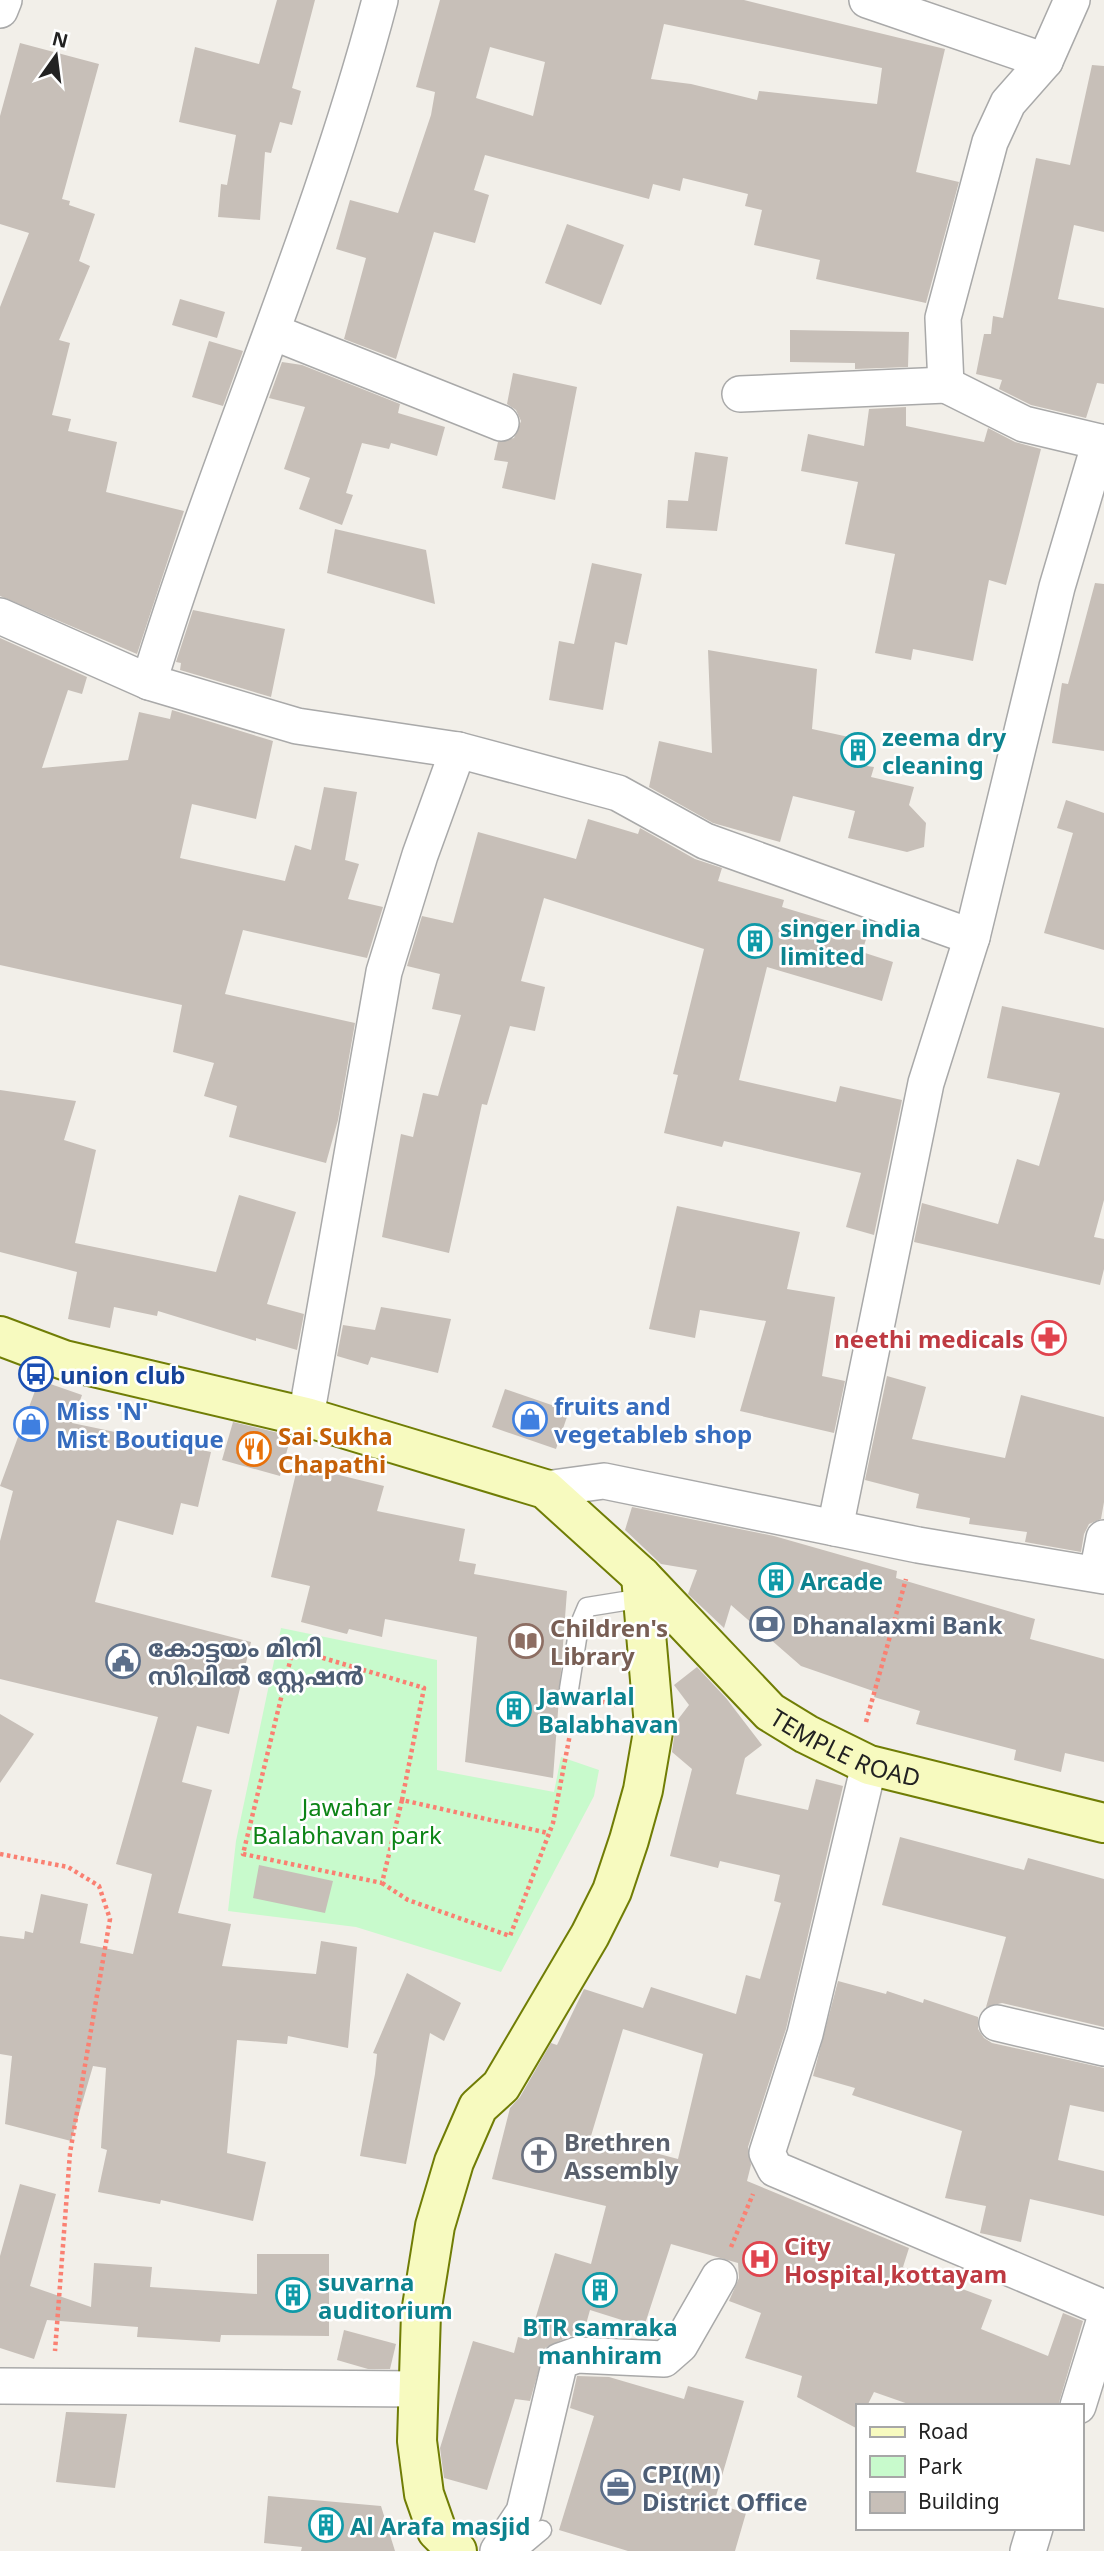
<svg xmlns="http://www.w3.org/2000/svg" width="1104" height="2551" font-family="'Noto Sans','Noto Sans Malayalam',sans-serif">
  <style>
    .park { fill: #c8facc }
    .building { fill: #c7bfb8; fill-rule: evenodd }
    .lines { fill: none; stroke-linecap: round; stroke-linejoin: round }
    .lane-casing { stroke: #a9a9a9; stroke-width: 21 }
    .street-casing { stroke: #a9a9a9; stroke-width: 38 }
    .secondary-casing { stroke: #707d05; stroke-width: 42 }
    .path { stroke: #fa8072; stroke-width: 4.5; stroke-dasharray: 3.5 3.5; stroke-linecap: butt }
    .lane { stroke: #fff; stroke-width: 18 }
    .street { stroke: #fff; stroke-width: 35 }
    .secondary { stroke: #f7fabf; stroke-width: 38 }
    .labels { text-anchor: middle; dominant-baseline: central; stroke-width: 5; stroke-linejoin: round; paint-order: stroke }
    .culture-label { font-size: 24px; font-weight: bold; fill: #0d838f; stroke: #fff; text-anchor: start }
    .health-label { font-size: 24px; font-weight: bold; fill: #be3a42; stroke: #fff; text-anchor: end }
    .transit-label { font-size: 24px; font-weight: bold; fill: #164399; stroke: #fff; text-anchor: start }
    .shop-label { font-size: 24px; font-weight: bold; fill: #366cbe; stroke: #fff; text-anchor: start }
    .food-label { font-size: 24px; font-weight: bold; fill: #c56008; stroke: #fff; text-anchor: start }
    .service-label { font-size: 24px; font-weight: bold; fill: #4e5e75; stroke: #fff; text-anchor: start }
    .education-label { font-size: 24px; font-weight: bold; fill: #785e54; stroke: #fff; text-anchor: start }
    .street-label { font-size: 24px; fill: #222; stroke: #fff }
    .park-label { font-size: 24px; fill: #0c8416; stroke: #fff }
    .worship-label { font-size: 24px; font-weight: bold; fill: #5b616d; stroke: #fff; text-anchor: start }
  </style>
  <rect width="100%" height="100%" fill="#f2efe9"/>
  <path class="park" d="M 281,1628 L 437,1660 L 437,1770 L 554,1792 L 561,1757 L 599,1770 L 594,1796 L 501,1972 L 356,1927 L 228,1911 L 236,1841 Z"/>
  <g class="building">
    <path d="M 277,0 L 315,0 L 292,88 L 301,91 L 292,125 L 280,122 L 271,153 L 265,152 L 260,220 L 218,217 L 221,184 L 227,185 L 236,135 L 179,122 L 195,47 L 259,64 Z"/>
    <path d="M 440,0 L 744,0 L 945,49 L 916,172 L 959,182 L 926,303 L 816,279 L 820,260 L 754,245 L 762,210 L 745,206 L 748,194 L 683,178 L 680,191 L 653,184 L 649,199 L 485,155 L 474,190 L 489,195 L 475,243 L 434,232 L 396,359 L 344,339 L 366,258 L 336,249 L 350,200 L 398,213 L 431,115 L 435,92 L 416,87 ZM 664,24 L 882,68 L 877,104 L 759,91 L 757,100 L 691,84 L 651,79 ZM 490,47 L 545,62 L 533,116 L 476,98 Z"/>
    <path d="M 20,43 L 99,64 L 62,199 L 70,201 L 69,205 L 95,214 L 79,261 L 90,266 L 59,340 L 70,343 L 52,415 L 71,419 L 68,431 L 117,442 L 106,492 L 184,511 L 137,654 L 0,596 L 0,307 L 29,233 L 0,224 L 0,116 Z"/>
    <path d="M 1092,65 L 1104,66 L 1104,232 L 1074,225 L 1058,299 L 1104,308 L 1104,384 L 1097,383 L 1086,418 L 1031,405 L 999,389 L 1002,380 L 976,374 L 984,334 L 991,334 L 993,316 L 1003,318 L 1036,158 L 1070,165 Z"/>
    <path d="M 567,224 L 624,245 L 601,305 L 545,283 Z"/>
    <path d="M 180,299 L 225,312 L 217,338 L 172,325 Z"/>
    <path d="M 790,330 L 909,332 L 908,367 L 855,369 L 855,363 L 790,362 Z"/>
    <path d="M 209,341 L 243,351 L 223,406 L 192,397 Z"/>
    <path d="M 282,362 L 302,365 L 400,404 L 398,413 L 445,427 L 437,456 L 391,443 L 389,449 L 362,443 L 346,493 L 353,495 L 342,525 L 299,509 L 310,478 L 284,469 L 305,407 L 269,398 Z"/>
    <path d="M 513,373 L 577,387 L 555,500 L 502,488 L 508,462 L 494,460 L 498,442 L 514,438 L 521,421 L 516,410 L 507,404 Z"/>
    <path d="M 906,407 L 906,426 L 984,442 L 988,428 L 1015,442 L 1041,449 L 1006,585 L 989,580 L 973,661 L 913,649 L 911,660 L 875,653 L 895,554 L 845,544 L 858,482 L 801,471 L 808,434 L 864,446 L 869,409 Z"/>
    <path d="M 695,452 L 728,457 L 717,531 L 666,528 L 668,500 L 688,501 Z"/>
    <path d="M 335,529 L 426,550 L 435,604 L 327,573 Z"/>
    <path d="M 592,563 L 642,574 L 627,645 L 615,642 L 603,710 L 549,700 L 559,641 L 574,644 Z"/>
    <path d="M 1095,583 L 1104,584 L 1104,751 L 1052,743 L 1062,683 L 1068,684 Z"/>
    <path d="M 193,610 L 285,629 L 271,697 L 180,670 L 181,663 L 176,662 Z"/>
    <path d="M 0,638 L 87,677 L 82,694 L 68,690 L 42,768 L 128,760 L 139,712 L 170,719 L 172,710 L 273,741 L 256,819 L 192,804 L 180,858 L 285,881 L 295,845 L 311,850 L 324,787 L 357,792 L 345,860 L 359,864 L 348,899 L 383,907 L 367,958 L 243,930 L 225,994 L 355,1023 L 338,1120 L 326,1163 L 229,1137 L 237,1106 L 204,1096 L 214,1063 L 173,1052 L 182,1005 L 0,965 Z"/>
    <path d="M 708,650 L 817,669 L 812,729 L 872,742 L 867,766 L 874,767 L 871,777 L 914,787 L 909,805 L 926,823 L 924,847 L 907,852 L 848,838 L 855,811 L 793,796 L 780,842 L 713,823 L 649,787 L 659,741 L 712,753 Z"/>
    <path d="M 1066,800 L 1104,813 L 1104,950 L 1044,933 L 1073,833 L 1057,828 Z"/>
    <path d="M 588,819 L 638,834 L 640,828 L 695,859 L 722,868 L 718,881 L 784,900 L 782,907 L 868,933 L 862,952 L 893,962 L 882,1001 L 767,967 L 739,1080 L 836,1102 L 840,1086 L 902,1100 L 874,1235 L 846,1227 L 861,1173 L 724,1141 L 722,1147 L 664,1133 L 678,1075 L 673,1074 L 704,949 L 544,898 L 521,981 L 545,987 L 535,1031 L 510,1026 L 487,1105 L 482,1104 L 449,1253 L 382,1237 L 401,1134 L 413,1137 L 423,1093 L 438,1096 L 461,1015 L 432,1009 L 440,974 L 407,966 L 422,916 L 453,923 L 478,832 L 576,859 Z"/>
    <path d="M 1002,1006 L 1104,1028 L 1104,1200 L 1094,1237 L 1104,1239 L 1104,1269 L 1100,1285 L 914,1242 L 922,1203 L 998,1224 L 1017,1159 L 1039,1166 L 1060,1093 L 987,1078 Z"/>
    <path d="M 0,1090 L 76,1101 L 64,1140 L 96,1150 L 75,1243 L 216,1272 L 239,1195 L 296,1212 L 267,1304 L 304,1314 L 297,1350 L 256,1338 L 256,1341 L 158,1311 L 157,1316 L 114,1307 L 110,1328 L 68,1319 L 77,1272 L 0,1252 Z"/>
    <path d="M 677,1206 L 800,1232 L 787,1289 L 835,1297 L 822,1376 L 845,1381 L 834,1433 L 740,1411 L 766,1321 L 700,1310 L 695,1338 L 649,1329 Z"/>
    <path d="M 381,1307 L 451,1319 L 438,1373 L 371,1357 L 368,1365 L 337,1356 L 343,1325 L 375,1330 Z"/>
    <path d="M 887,1376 L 926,1387 L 912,1439 L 1005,1458 L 1021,1395 L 1104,1417 L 1104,1502 L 1101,1519 L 1089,1524 L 1084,1534 L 1081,1552 L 1025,1542 L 1027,1532 L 969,1524 L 970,1518 L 916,1508 L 919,1494 L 865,1480 Z"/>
    <path d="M 39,1380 L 82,1395 L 72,1423 L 211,1452 L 198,1507 L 181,1503 L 173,1535 L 117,1520 L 95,1602 L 251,1642 L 229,1734 L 197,1726 L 182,1782 L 212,1790 L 178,1913 L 231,1924 L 222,1966 L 316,1974 L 321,1941 L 357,1947 L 348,2048 L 288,2036 L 287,2044 L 237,2040 L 227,2153 L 266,2162 L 253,2221 L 161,2200 L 160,2204 L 98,2192 L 107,2150 L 101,2148 L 106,2068 L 93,2066 L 71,2141 L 5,2124 L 12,2056 L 0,2054 L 0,1936 L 24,1939 L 25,1931 L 33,1933 L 41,1894 L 88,1904 L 80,1943 L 133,1954 L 152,1874 L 116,1864 L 158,1717 L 0,1679 L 0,1541 L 13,1491 L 0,1486 Z"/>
    <path d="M 505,1389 L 569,1411 L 556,1449 L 492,1427 Z"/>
    <path d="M 233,1422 L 291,1436 L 280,1476 L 222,1460 Z"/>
    <path d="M 298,1465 L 384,1486 L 377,1511 L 465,1529 L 459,1561 L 476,1564 L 474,1574 L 567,1591 L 553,1778 L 465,1762 L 477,1637 L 385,1619 L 382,1637 L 349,1629 L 347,1634 L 301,1622 L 310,1586 L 271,1577 Z"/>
    <path d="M 632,1507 L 774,1536 L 897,1571 L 896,1578 L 1035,1619 L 1030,1639 L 1104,1659 L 1104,1762 L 1065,1753 L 1061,1772 L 1014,1760 L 1016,1750 L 916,1724 L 920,1711 L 874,1697 L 876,1692 L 801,1666 L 731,1605 L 724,1628 L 688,1594 L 697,1570 L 661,1564 L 625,1530 Z"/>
    <path d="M 697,1667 L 726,1698 L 762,1745 L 745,1758 L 736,1794 L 808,1810 L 816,1779 L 843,1786 L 786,2029 L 748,2147 L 751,2165 L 747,2181 L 909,2248 L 903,2267 L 992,2300 L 981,2329 L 1048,2356 L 1063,2313 L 1083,2321 L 1058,2406 L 914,2406 L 874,2392 L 867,2406 L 857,2406 L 856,2428 L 797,2397 L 802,2376 L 745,2358 L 761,2313 L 729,2301 L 739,2278 L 738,2263 L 671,2244 L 644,2327 L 590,2310 L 583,2335 L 570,2336 L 545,2348 L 530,2401 L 515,2399 L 487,2490 L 444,2478 L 440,2448 L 473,2341 L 514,2353 L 518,2337 L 529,2340 L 555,2253 L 591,2264 L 606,2206 L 492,2179 L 510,2108 L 520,2097 L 551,2043 L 557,2045 L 584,1989 L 643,2008 L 651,1987 L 736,2014 L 746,1975 L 760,1979 L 781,1903 L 774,1901 L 780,1875 L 720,1861 L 718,1868 L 670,1856 L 692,1769 L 672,1752 L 676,1722 L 689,1705 L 674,1685 ZM 623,2029 L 703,2054 L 678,2159 L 591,2136 Z"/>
    <path d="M 0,1714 L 34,1734 L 0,1783 Z"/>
    <path d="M 900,1837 L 1024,1870 L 1028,1858 L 1104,1879 L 1104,2027 L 1002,2003 L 986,2007 L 1006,1937 L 882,1905 Z"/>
    <path d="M 259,1865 L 333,1881 L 325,1913 L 253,1898 Z"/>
    <path d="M 407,1973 L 461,2003 L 444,2041 L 430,2033 L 406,2164 L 360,2156 L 375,2074 L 377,2054 L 373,2053 Z"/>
    <path d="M 838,1981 L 886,1994 L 887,1991 L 923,2003 L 924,1999 L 978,2017 L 978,2029 L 984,2038 L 992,2043 L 1104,2068 L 1104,2112 L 1070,2105 L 1058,2160 L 1104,2171 L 1104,2216 L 1030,2199 L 1021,2242 L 980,2233 L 986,2206 L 945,2198 L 962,2131 L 852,2095 L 855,2088 L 813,2076 Z"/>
    <path d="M 20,2184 L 56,2194 L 30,2286 L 91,2307 L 94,2263 L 152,2267 L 150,2287 L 257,2294 L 257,2254 L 329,2254 L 329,2336 L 221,2335 L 220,2342 L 137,2337 L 138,2327 L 47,2320 L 34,2359 L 0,2348 L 0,2256 Z"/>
    <path d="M 344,2330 L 396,2344 L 390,2369 L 368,2369 L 337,2360 Z"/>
    <path d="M 577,2376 L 609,2377 L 684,2399 L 688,2386 L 744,2401 L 714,2503 L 746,2513 L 735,2551 L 628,2551 L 559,2530 L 594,2416 L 570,2408 Z"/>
    <path d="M 66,2412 L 127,2414 L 115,2488 L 56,2482 Z"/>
    <path d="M 268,2496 L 381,2506 L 395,2551 L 301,2551 L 302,2547 L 264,2543 Z"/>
  </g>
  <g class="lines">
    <g class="lane-casing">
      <g id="lane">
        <path d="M 569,1689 L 579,1626 L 587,1607 L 643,1598"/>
        <path d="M 517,2551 L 542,2530"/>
      </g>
    </g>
    <g class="street-casing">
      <g id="street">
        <path d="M 380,0 C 319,232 219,452 149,682 L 297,726 L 458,750 L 618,793 L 705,841 L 972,937"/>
        <path d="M 867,0 L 1045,61"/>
        <path d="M 1072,0 L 1045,61 L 1008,103 L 990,142 L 943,318 L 946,385 L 1024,424 L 1104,443"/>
        <path d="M 0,10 L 4,0"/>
        <path d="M 273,332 L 501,423"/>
        <path d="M 740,394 L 946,385"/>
        <path d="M 0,616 L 149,682"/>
        <path d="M 306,1417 L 384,972 L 420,855 L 458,750"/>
        <path d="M 545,1489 L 604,1481 L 918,1545 L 1104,1576"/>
        <path d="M 835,1528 L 926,1083 L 972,937 L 1057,587 L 1100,442"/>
        <path d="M 1097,1574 L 1104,1538"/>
        <path d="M 869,1765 L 805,2034 L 767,2153 L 775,2169 L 1104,2308"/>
        <path d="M 997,2023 L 1104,2048"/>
        <path d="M 0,2386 L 418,2389"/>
        <path d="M 1078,2406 L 1104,2322"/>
        <path d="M 498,2551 L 524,2512 L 560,2361 L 577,2355 L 664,2359 L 680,2345 L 719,2277"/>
        <path d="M 1028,2551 L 1035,2528"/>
      </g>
    </g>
    <g class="secondary-casing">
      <g id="secondary">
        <path id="s1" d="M 0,1336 L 64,1360 L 306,1417 L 545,1489 L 641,1576 L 770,1712 L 806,1734 L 869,1765 L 1104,1823"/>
        <path d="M 457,2551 L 437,2531 L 424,2494 L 417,2441 L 421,2313 L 435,2226 L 454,2162 L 478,2107 L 501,2086 L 590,1935 L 612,1891 L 629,1840 L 643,1790 L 654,1726 L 641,1576"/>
      </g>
    </g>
    <g class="path">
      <path d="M 594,1700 L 617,1705"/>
      <path d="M 866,1722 L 906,1579"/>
      <path d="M 402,1800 L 382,1883 L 243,1854 L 293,1649 L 424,1688 L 402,1800 L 548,1833"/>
      <path d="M 0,1854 L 68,1867 L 99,1886 L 110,1919 L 70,2153 L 55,2351"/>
      <path d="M 382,1883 L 408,1900 L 510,1936 L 553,1823 L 571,1729 L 571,1713"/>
      <path d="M 731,2247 L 753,2194"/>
    </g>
    <use href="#lane" class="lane"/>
    <use href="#street" class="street"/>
    <use href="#secondary" class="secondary"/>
  </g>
  <defs>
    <g id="building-ring" transform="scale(1.75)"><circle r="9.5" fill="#fff" stroke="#0f9aa8" stroke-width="1.5"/><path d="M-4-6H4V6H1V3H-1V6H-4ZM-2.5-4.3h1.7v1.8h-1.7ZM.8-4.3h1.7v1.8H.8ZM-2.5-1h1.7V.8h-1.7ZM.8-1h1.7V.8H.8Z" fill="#0f9aa8"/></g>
    <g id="pharmacy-ring" transform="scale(1.75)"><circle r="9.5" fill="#fff" stroke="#e0444e" stroke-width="1.5"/><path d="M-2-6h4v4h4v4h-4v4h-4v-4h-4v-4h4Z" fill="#e0444e"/></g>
    <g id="bus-ring" transform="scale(1.75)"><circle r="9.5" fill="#fff" stroke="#1a4fb4" stroke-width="1.5"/><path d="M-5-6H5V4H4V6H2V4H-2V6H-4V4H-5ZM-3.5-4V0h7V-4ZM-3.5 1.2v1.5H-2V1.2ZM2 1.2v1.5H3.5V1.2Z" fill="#1a4fb4"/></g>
    <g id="shop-ring" transform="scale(1.75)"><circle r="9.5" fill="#fff" stroke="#3f7fe0" stroke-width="1.5"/><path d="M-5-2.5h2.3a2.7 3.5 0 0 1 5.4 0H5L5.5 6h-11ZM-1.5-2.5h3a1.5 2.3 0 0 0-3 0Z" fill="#3f7fe0"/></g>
    <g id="restaurant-ring" transform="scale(1.75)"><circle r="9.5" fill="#fff" stroke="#e8710a" stroke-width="1.5"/><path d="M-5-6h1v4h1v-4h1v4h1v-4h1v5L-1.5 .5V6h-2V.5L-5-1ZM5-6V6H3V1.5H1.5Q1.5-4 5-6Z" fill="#e8710a"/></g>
    <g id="bank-ring" transform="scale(1.75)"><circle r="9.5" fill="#fff" stroke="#5c6f8a" stroke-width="1.5"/><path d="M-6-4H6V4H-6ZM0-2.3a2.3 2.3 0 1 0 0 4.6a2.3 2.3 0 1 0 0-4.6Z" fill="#5c6f8a"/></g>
    <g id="library-ring" transform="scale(1.75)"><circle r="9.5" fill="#fff" stroke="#8d6e63" stroke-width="1.5"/><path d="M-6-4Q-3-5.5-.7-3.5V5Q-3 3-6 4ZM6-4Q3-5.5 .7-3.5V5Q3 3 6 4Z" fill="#8d6e63"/></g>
    <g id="civic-ring" transform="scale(1.75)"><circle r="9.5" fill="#fff" stroke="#5c6f8a" stroke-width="1.5"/><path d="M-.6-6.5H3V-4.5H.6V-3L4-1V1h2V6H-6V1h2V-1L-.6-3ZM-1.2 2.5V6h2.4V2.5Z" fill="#5c6f8a"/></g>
    <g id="church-ring" transform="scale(1.75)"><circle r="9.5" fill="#fff" stroke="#6b7280" stroke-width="1.5"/><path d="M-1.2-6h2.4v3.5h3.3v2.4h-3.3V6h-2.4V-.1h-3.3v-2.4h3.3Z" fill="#6b7280"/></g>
    <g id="hospital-ring" transform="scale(1.75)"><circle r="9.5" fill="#fff" stroke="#e0444e" stroke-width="1.5"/><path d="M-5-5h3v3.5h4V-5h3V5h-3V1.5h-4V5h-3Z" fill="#e0444e"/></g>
    <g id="office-ring" transform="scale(1.75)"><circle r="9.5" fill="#fff" stroke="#5c6f8a" stroke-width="1.5"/><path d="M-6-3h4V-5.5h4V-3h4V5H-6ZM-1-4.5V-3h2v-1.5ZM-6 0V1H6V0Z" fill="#5c6f8a"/></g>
  </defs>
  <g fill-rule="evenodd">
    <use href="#building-ring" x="858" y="750"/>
    <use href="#building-ring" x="755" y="941"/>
    <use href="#pharmacy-ring" x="1049" y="1338"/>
    <use href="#bus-ring" x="36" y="1374"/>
    <use href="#shop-ring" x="530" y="1419"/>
    <use href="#shop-ring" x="31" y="1424"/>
    <use href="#restaurant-ring" x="254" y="1449"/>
    <use href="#building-ring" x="776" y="1580"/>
    <use href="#bank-ring" x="767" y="1624"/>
    <use href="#library-ring" x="526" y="1641"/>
    <use href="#civic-ring" x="123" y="1661"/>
    <use href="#building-ring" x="514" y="1709"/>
    <use href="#church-ring" x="539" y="2155"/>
    <use href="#hospital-ring" x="760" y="2259"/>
    <use href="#building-ring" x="600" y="2290"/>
    <use href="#building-ring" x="293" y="2295"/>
    <use href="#office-ring" x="618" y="2487"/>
    <use href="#building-ring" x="326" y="2525"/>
  </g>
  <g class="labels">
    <g class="culture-label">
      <text x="882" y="736">zeema dry<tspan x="882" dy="28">cleaning</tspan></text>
      <text x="780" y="927">singer india<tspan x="780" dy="28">limited</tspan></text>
      <text x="800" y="1580">Arcade</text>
      <text x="538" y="1695">Jawarlal<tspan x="538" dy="28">Balabhavan</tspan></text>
      <text x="318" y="2281">suvarna<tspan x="318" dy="28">auditorium</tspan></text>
      <text x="600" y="2326" text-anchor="middle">BTR samraka<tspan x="600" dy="28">manhiram</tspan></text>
      <text x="350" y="2525">Al Arafa masjid</text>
    </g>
    <g class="health-label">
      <text x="1024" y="1338">neethi medicals</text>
      <text x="784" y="2245" text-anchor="start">City<tspan x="784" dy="28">Hospital,kottayam</tspan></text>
    </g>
    <g class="transit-label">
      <text x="60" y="1374">union club</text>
    </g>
    <g class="shop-label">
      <text x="554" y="1405">fruits and<tspan x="554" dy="28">vegetableb shop</tspan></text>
      <text x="56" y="1410">Miss 'N'<tspan x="56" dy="28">Mist Boutique</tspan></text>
    </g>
    <g class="food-label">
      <text x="278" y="1435">Sai Sukha<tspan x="278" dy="28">Chapathi</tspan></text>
    </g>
    <g class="service-label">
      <text x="792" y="1624">Dhanalaxmi Bank</text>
      <text x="148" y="1647">കോട്ടയം മിനി<tspan x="148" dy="28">സിവിൽ സ്റ്റേഷൻ</tspan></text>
      <text x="642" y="2473">CPI(M)<tspan x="642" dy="28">District Office</tspan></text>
    </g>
    <g class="education-label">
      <text x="550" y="1627">Children's<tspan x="550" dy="28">Library</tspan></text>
    </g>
    <g class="street-label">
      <text stroke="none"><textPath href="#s1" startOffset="968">TEMPLE ROAD</textPath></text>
    </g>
    <g class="park-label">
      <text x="347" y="1806">Jawahar<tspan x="347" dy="28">Balabhavan park</tspan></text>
    </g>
    <g class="worship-label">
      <text x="564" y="2141">Brethren<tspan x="564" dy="28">Assembly</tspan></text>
    </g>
  </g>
  <rect x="856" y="2404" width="228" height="126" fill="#ffffff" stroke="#a7a7a7" stroke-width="2"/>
  <rect x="870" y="2427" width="35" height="10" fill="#f7fabf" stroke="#a7a7a7" stroke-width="2"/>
  <text x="918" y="2439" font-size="21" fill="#222222">Road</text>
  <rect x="870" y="2456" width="35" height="21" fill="#c8facc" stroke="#a7a7a7" stroke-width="2"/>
  <text x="918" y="2474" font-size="21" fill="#222222">Park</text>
  <rect x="870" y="2492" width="35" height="21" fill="#c7bfb8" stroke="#a7a7a7" stroke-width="2"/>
  <text x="918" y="2509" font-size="21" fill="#222222">Building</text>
  <g transform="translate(56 56) rotate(14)" stroke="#ffffff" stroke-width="5" paint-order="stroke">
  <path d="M0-5L12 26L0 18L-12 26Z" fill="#222222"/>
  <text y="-10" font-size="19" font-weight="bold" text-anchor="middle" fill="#222222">N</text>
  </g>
</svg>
